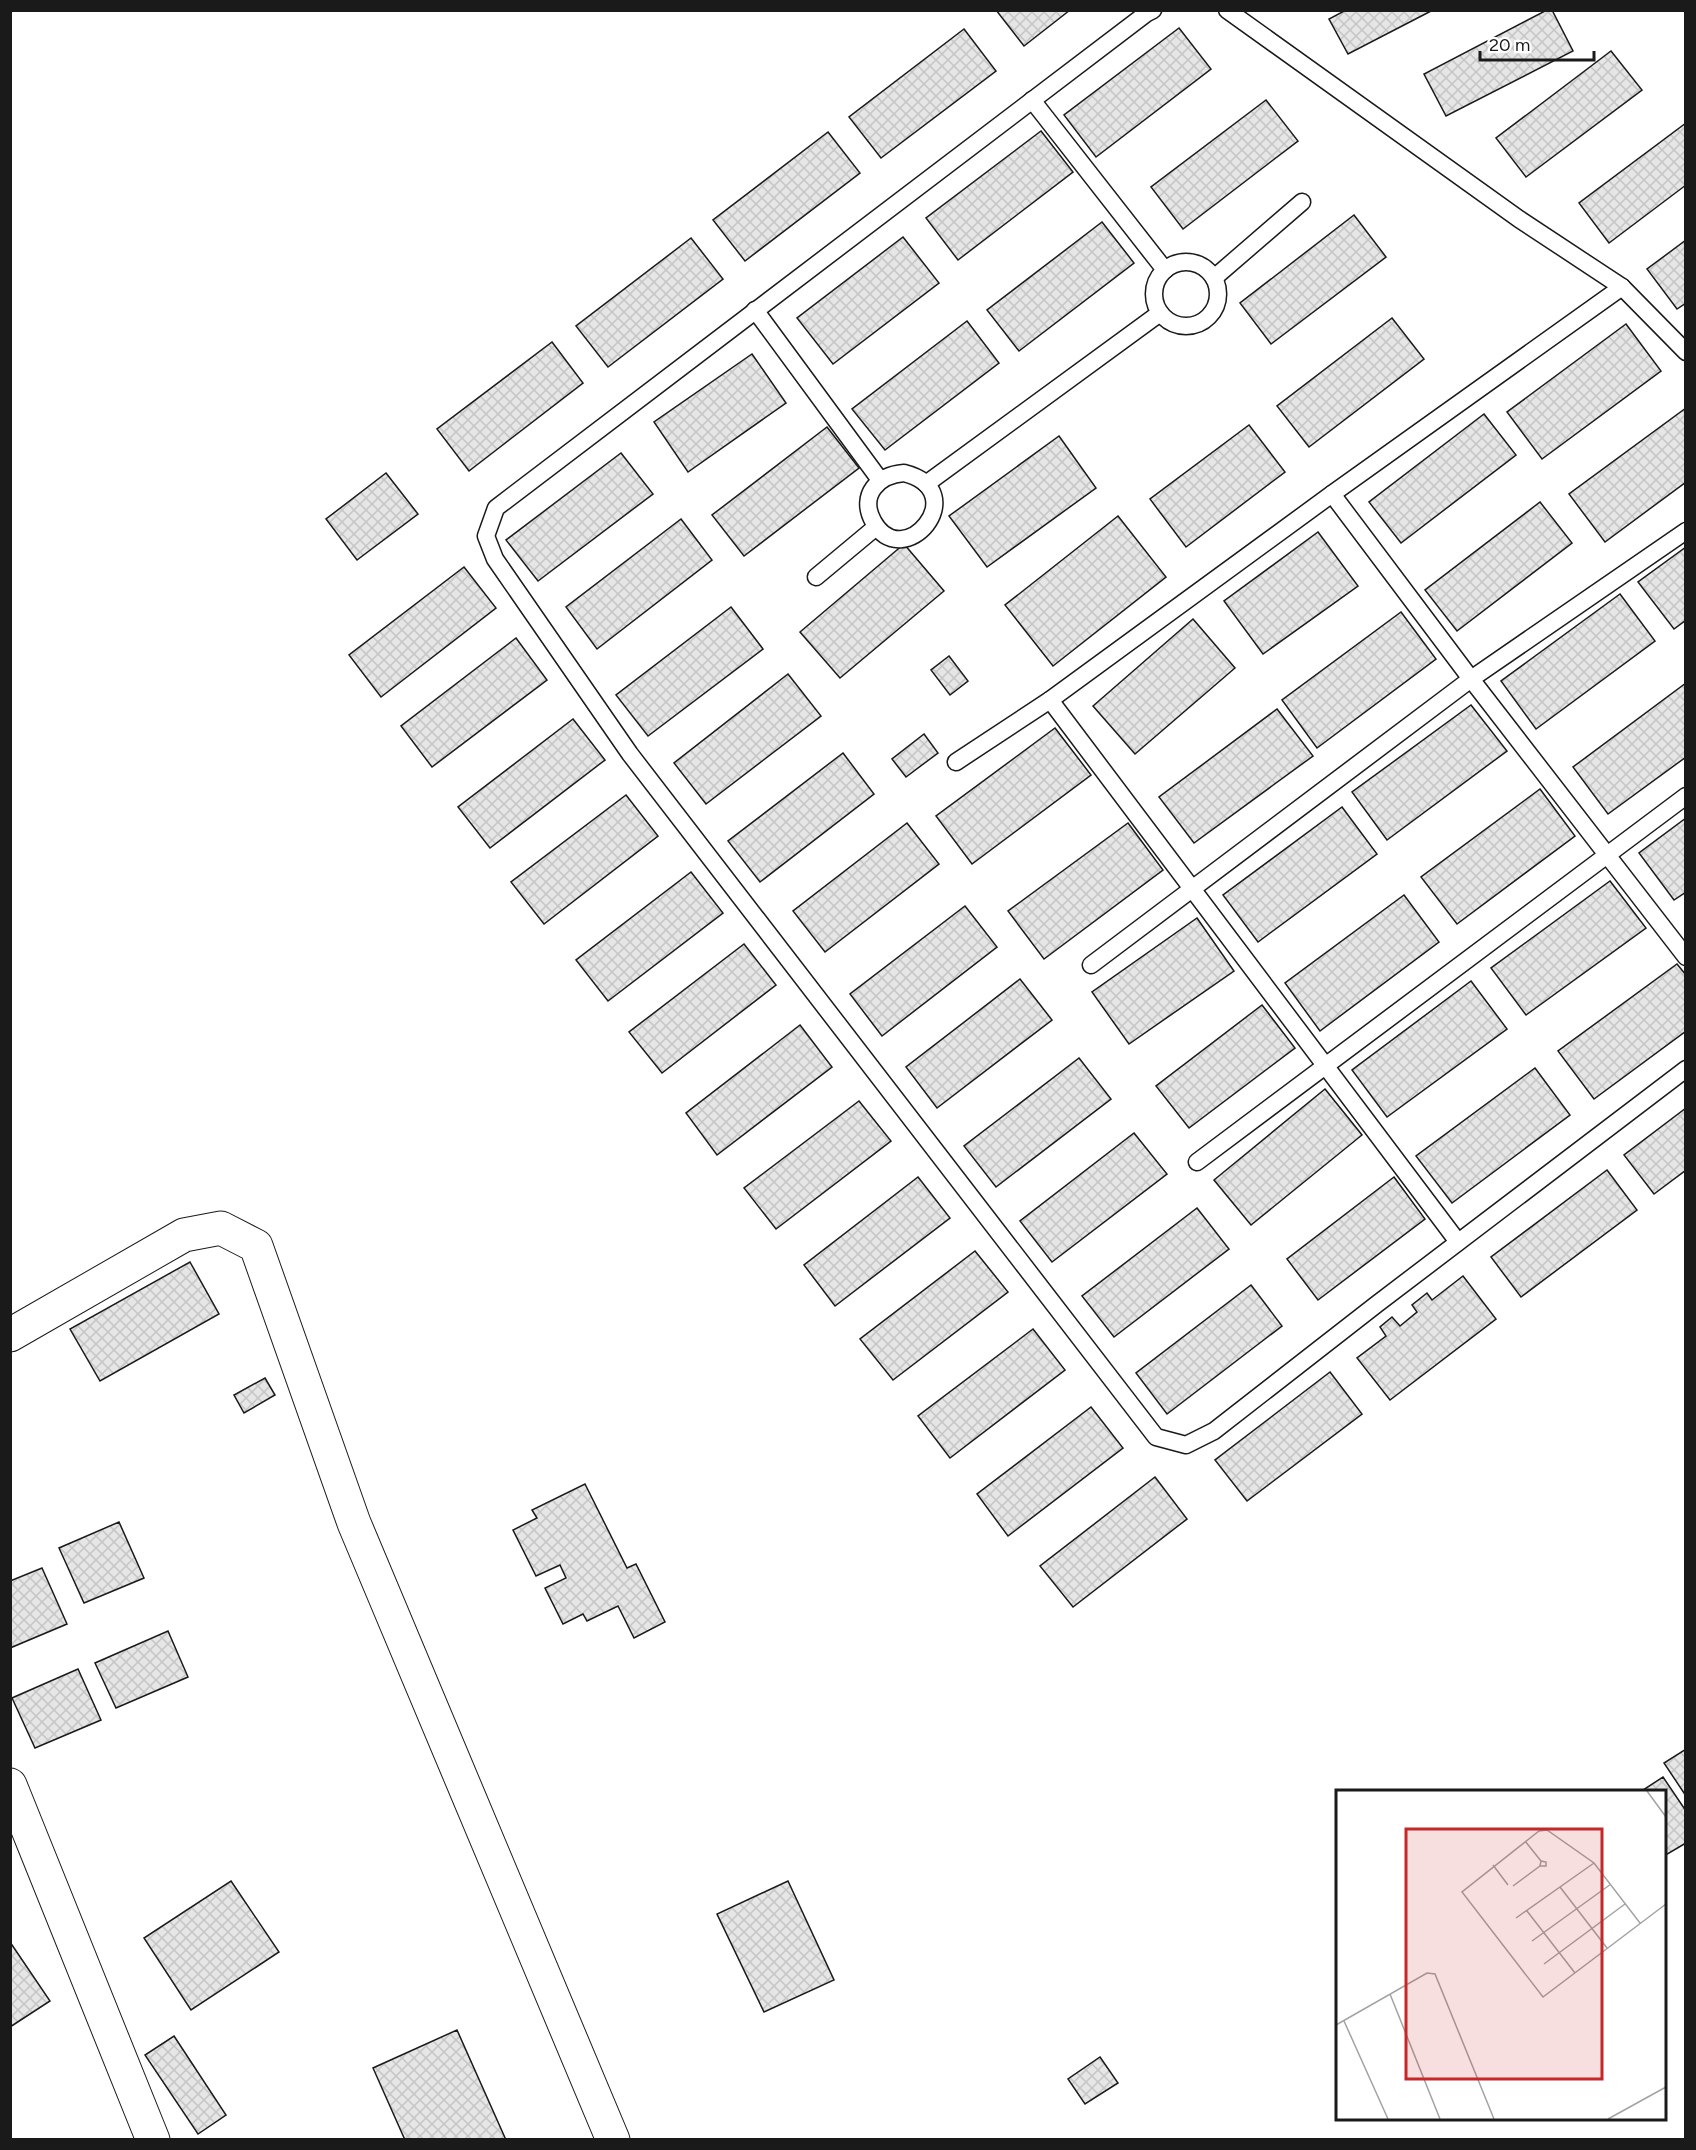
<svg xmlns="http://www.w3.org/2000/svg" width="1696" height="2150" font-family="Figtree,sans-serif">
  <style>
    .building { fill: url(#building-cross-hatch); stroke: #1a1a1a; stroke-width: 1.5 }
    .lines { fill: none; stroke-linecap: round; stroke-linejoin: round }
    .service-casing { stroke: #1a1a1a; stroke-width: 19 }
    .minor-casing { stroke: #1a1a1a; stroke-width: 35 }
    .service { stroke: #fff; stroke-width: 16 }
    .minor { stroke: #fff; stroke-width: 33 }
    .inset-road { fill: none; stroke: #a3a3a3; stroke-width: 1.5 }
    .view { fill: #c62828; fill-opacity: 0.15; stroke: #c62828; stroke-width: 3 }
    .inset-edge { fill: none; stroke: #1a1a1a; stroke-width: 3 }
  </style>
  <defs>
    <pattern id="building-cross-hatch" width="8" height="8" patternUnits="userSpaceOnUse" patternTransform="scale(1.5)"><rect width="8" height="8" fill="#e6e6e6"/><path d="M0 0l8 8M0 8l8-8" fill="none" stroke="#c5c5c5"/></pattern>
  </defs>
  <rect width="100%" height="100%" fill="#fff"/>
  <g class="building">
    <path d="M 996,10 L 1070,10 L 1024,46 Z"/>
    <path d="M 1346,10 L 1433,10 L 1348,54 L 1329,19 Z"/>
    <path d="M 1547,10 L 1552,10 L 1573,51 L 1446,116 L 1424,74 Z"/>
    <path d="M 1179,28 L 1211,69 L 1096,157 L 1064,115 Z"/>
    <path d="M 964,29 L 996,71 L 881,158 L 849,117 Z"/>
    <path d="M 1611,51 L 1642,90 L 1526,177 L 1496,138 Z"/>
    <path d="M 1266,100 L 1298,141 L 1183,229 L 1151,187 Z"/>
    <path d="M 1686,123 L 1686,185 L 1609,243 L 1579,203 Z"/>
    <path d="M 1041,131 L 1073,172 L 958,260 L 926,218 Z"/>
    <path d="M 828,132 L 860,173 L 745,261 L 713,220 Z"/>
    <path d="M 1354,215 L 1386,257 L 1271,344 L 1240,303 Z"/>
    <path d="M 1102,222 L 1134,263 L 1019,351 L 987,310 Z"/>
    <path d="M 903,237 L 939,283 L 833,364 L 797,318 Z"/>
    <path d="M 691,238 L 723,279 L 608,367 L 576,326 Z"/>
    <path d="M 1686,240 L 1686,303 L 1677,309 L 1647,269 Z"/>
    <path d="M 1392,318 L 1424,359 L 1309,447 L 1277,406 Z"/>
    <path d="M 967,321 L 999,363 L 885,450 L 852,409 Z"/>
    <path d="M 1626,324 L 1661,371 L 1542,459 L 1507,412 Z"/>
    <path d="M 552,342 L 583,383 L 469,471 L 437,429 Z"/>
    <path d="M 752,354 L 786,403 L 688,472 L 654,422 Z"/>
    <path d="M 1686,408 L 1686,482 L 1605,542 L 1569,494 Z"/>
    <path d="M 1484,414 L 1516,455 L 1401,543 L 1369,502 Z"/>
    <path d="M 1249,425 L 1285,472 L 1186,547 L 1150,499 Z"/>
    <path d="M 827,427 L 859,468 L 744,556 L 712,515 Z"/>
    <path d="M 1059,436 L 1096,488 L 987,567 L 949,516 Z"/>
    <path d="M 621,453 L 653,494 L 538,581 L 506,540 Z"/>
    <path d="M 386,473 L 418,514 L 357,560 L 326,519 Z"/>
    <path d="M 1540,502 L 1572,543 L 1457,631 L 1425,590 Z"/>
    <path d="M 1118,516 L 1166,577 L 1053,666 L 1005,605 Z"/>
    <path d="M 681,519 L 712,560 L 597,649 L 566,607 Z"/>
    <path d="M 1318,532 L 1358,586 L 1263,654 L 1224,601 Z"/>
    <path d="M 904,544 L 944,591 L 840,678 L 800,632 Z"/>
    <path d="M 1686,547 L 1686,620 L 1674,629 L 1638,582 Z"/>
    <path d="M 464,567 L 496,608 L 381,697 L 349,655 Z"/>
    <path d="M 1620,594 L 1655,641 L 1536,729 L 1501,681 Z"/>
    <path d="M 731,607 L 763,649 L 648,736 L 616,695 Z"/>
    <path d="M 1401,612 L 1436,659 L 1317,748 L 1282,700 Z"/>
    <path d="M 1193,619 L 1235,668 L 1135,754 L 1093,706 Z"/>
    <path d="M 516,638 L 547,680 L 432,767 L 401,726 Z"/>
    <path d="M 949,656 L 968,681 L 950,695 L 931,670 Z"/>
    <path d="M 788,674 L 821,716 L 706,804 L 674,763 Z"/>
    <path d="M 1686,683 L 1686,757 L 1608,814 L 1573,767 Z"/>
    <path d="M 1471,705 L 1507,751 L 1387,840 L 1352,792 Z"/>
    <path d="M 1277,709 L 1313,756 L 1194,843 L 1159,797 Z"/>
    <path d="M 573,719 L 605,760 L 490,848 L 458,807 Z"/>
    <path d="M 1055,728 L 1091,775 L 972,864 L 936,816 Z"/>
    <path d="M 924,734 L 938,753 L 906,777 L 892,759 Z"/>
    <path d="M 843,753 L 874,794 L 760,882 L 728,841 Z"/>
    <path d="M 1540,789 L 1575,836 L 1457,924 L 1421,877 Z"/>
    <path d="M 626,795 L 658,836 L 544,924 L 511,882 Z"/>
    <path d="M 1342,807 L 1377,854 L 1258,942 L 1223,895 Z"/>
    <path d="M 1686,818 L 1686,892 L 1674,900 L 1639,853 Z"/>
    <path d="M 907,823 L 939,864 L 825,952 L 793,911 Z"/>
    <path d="M 1128,823 L 1163,870 L 1044,959 L 1008,911 Z"/>
    <path d="M 691,872 L 723,913 L 608,1001 L 576,960 Z"/>
    <path d="M 1610,881 L 1646,928 L 1526,1015 L 1491,968 Z"/>
    <path d="M 1404,895 L 1439,942 L 1320,1031 L 1285,983 Z"/>
    <path d="M 965,906 L 997,947 L 882,1036 L 850,994 Z"/>
    <path d="M 1197,918 L 1234,971 L 1129,1044 L 1092,992 Z"/>
    <path d="M 744,944 L 776,985 L 662,1073 L 629,1032 Z"/>
    <path d="M 1677,964 L 1686,975 L 1686,1031 L 1594,1099 L 1558,1051 Z"/>
    <path d="M 1020,979 L 1052,1020 L 937,1108 L 906,1067 Z"/>
    <path d="M 1471,981 L 1507,1029 L 1387,1117 L 1352,1070 Z"/>
    <path d="M 1262,1005 L 1295,1048 L 1189,1128 L 1156,1086 Z"/>
    <path d="M 800,1025 L 832,1067 L 717,1155 L 686,1113 Z"/>
    <path d="M 1079,1058 L 1111,1099 L 996,1187 L 964,1146 Z"/>
    <path d="M 1535,1068 L 1570,1115 L 1452,1203 L 1416,1156 Z"/>
    <path d="M 1325,1089 L 1362,1135 L 1251,1225 L 1214,1180 Z"/>
    <path d="M 859,1101 L 891,1141 L 776,1229 L 744,1188 Z"/>
    <path d="M 1686,1108 L 1686,1170 L 1654,1194 L 1624,1155 Z"/>
    <path d="M 1134,1133 L 1167,1174 L 1052,1262 L 1020,1221 Z"/>
    <path d="M 1607,1170 L 1637,1210 L 1521,1297 L 1491,1257 Z"/>
    <path d="M 918,1177 L 950,1218 L 835,1306 L 804,1265 Z"/>
    <path d="M 1394,1177 L 1425,1219 L 1318,1300 L 1287,1259 Z"/>
    <path d="M 1197,1208 L 1229,1249 L 1114,1337 L 1082,1296 Z"/>
    <path d="M 975,1251 L 1008,1292 L 893,1380 L 860,1339 Z"/>
    <path d="M 190,1262 L 219,1314 L 100,1381 L 70,1329 Z"/>
    <path d="M 1463,1276 L 1496,1319 L 1390,1400 L 1357,1358 L 1386,1336 L 1380,1327 L 1392,1317 L 1400,1326 L 1417,1312 L 1412,1305 L 1427,1293 L 1432,1300 Z"/>
    <path d="M 1251,1285 L 1282,1326 L 1167,1414 L 1136,1373 Z"/>
    <path d="M 1033,1329 L 1065,1370 L 950,1458 L 918,1416 Z"/>
    <path d="M 1330,1372 L 1362,1414 L 1247,1501 L 1215,1460 Z"/>
    <path d="M 265,1378 L 275,1395 L 244,1413 L 234,1395 Z"/>
    <path d="M 1091,1407 L 1123,1448 L 1008,1536 L 977,1494 Z"/>
    <path d="M 1155,1477 L 1187,1519 L 1073,1607 L 1040,1566 Z"/>
    <path d="M 585,1484 L 627,1568 L 636,1564 L 665,1622 L 634,1638 L 618,1606 L 587,1621 L 583,1614 L 563,1624 L 545,1588 L 566,1578 L 560,1565 L 536,1576 L 513,1530 L 537,1518 L 532,1510 Z"/>
    <path d="M 119,1522 L 144,1578 L 84,1603 L 59,1548 Z"/>
    <path d="M 42,1568 L 67,1624 L 10,1648 L 10,1581 Z"/>
    <path d="M 168,1631 L 188,1677 L 116,1708 L 95,1663 Z"/>
    <path d="M 78,1669 L 101,1720 L 35,1748 L 12,1698 Z"/>
    <path d="M 1686,1749 L 1686,1796 L 1664,1763 Z"/>
    <path d="M 1663,1777 L 1686,1811 L 1686,1843 L 1664,1856 L 1664,1792 L 1640,1792 Z"/>
    <path d="M 231,1881 L 279,1952 L 191,2010 L 144,1938 Z"/>
    <path d="M 788,1881 L 834,1980 L 764,2012 L 717,1914 Z"/>
    <path d="M 10,1942 L 50,2001 L 10,2027 Z"/>
    <path d="M 457,2030 L 506,2140 L 405,2140 L 373,2068 Z"/>
    <path d="M 174,2036 L 226,2115 L 198,2134 L 145,2055 Z"/>
    <path d="M 1100,2057 L 1118,2083 L 1085,2104 L 1068,2079 Z"/>
  </g>
  <g class="lines">
    <g class="service-casing">
      <g id="service">
        <path d="M 1153,10 L 1147,13 L 496,508 L 486,536 L 495,559 L 630,754 L 1156,1437 L 1186,1445 L 1214,1431 L 1377,1304 L 1686,1069"/>
        <path d="M 1227,10 L 1519,219 L 1622,287 L 1686,352"/>
        <path d="M 1032,100 L 1165,270"/>
        <circle cx="1186" cy="294" r="32"/>
        <path d="M 1214,278 L 1302,202"/>
        <path d="M 755,310 L 880,480"/>
        <path d="M 904,473 C 975,491 903,576 873,521 C 859,495 878,475 904,473 Z"/>
        <path d="M 926,484 L 1160,313"/>
        <path d="M 1332,494 L 1471,679 L 1686,957"/>
        <path d="M 816,577 L 876,527"/>
        <path d="M 1050,700 L 1458,1242"/>
        <path d="M 956,762 L 1050,700 L 1332,494 L 1622,287"/>
        <path d="M 1091,965 L 1471,679 L 1686,531"/>
        <path d="M 1197,1162 L 1686,796"/>
      </g>
    </g>
    <g class="minor-casing">
      <g id="minor">
        <path d="M 10,1335 L 184,1235 L 221,1228 L 256,1246 L 354,1523 L 613,2140"/>
        <path d="M 10,1785 L 153,2140"/>
      </g>
    </g>
    <use href="#service" class="service"/>
    <use href="#minor" class="minor"/>
  </g>
  <g transform="translate(1336 1790)">
    <rect width="330" height="330" fill="#fff"/>
    <path class="inset-road" d="M 311,1 L 330,27M 189,51 L 205,71M 157,75 L 172,95M 177,96 L 204,76 L 210,76 L 210,72 L 205,71 L 204,76M 224,97 L 271,158M 191,121 L 239,183M 180,128 L 258,73M 304,133 L 258,73 L 211,40 L 203,41 L 126,102 L 207,207 L 330,114M 196,151 L 275,94M 208,174 L 289,114M 54,204 L 104,329M 8,231 L 52,329M 0,235 L 91,183 L 99,184 L 158,329M 272,329 L 330,297"/>
    <path class="view" d="M 70,39 L 266,39 L 266,289 L 70,289 Z"/>
    <rect width="330" height="330" class="inset-edge"/>
  </g>
  <rect width="1696" height="2150" fill="none" stroke="#1a1a1a" stroke-width="24"/>
  <path d="M1480 51v9h114v-9" fill="none" stroke="#1a1a1a" stroke-width="3"/>
  <text x="1489" y="51" font-size="18" fill="#1a1a1a" stroke="#ffffff" stroke-width="4.5" paint-order="stroke">20 m</text>
</svg>
